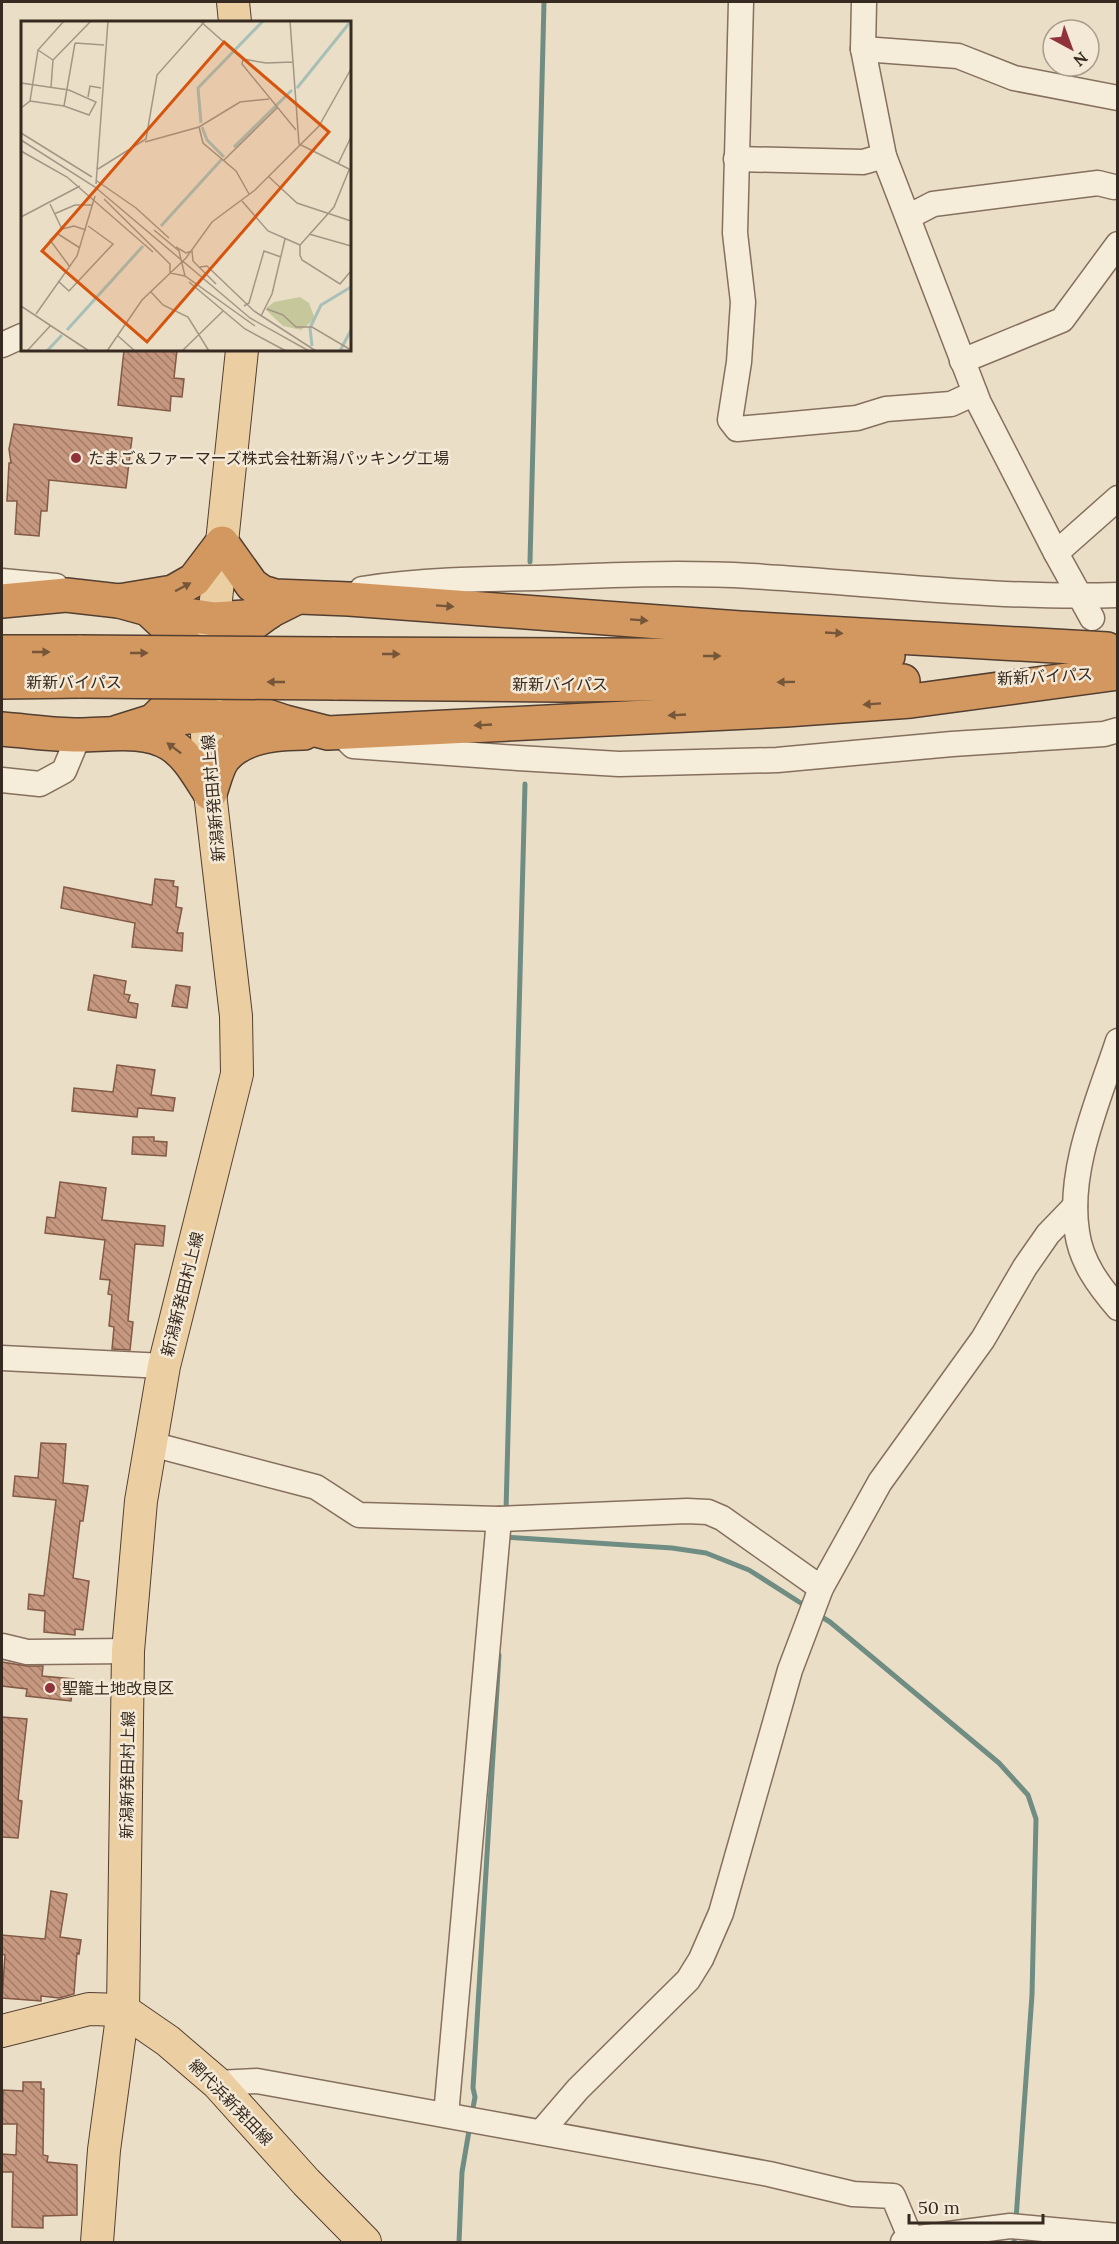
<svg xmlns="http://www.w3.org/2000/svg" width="1119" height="2244" font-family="Lora,'Noto Sans JP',serif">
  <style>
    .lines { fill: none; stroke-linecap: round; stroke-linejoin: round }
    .stream { stroke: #6f8d83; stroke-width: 5 }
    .building { fill: url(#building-back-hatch); stroke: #825a45; stroke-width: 1.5 }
    .minor-casing { stroke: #85705e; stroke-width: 27 }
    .major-casing { stroke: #533f31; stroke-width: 34 }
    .highway-casing { stroke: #533f31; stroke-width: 36 }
    .minor { stroke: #f6ecda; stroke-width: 24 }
    .major { stroke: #ebcfa2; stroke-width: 32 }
    .highway { stroke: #d3985f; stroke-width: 33 }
    .highway-bridge-casing { stroke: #533f31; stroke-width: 36; stroke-linecap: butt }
    .highway-bridge { stroke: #d3985f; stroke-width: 33 }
    .oneway { fill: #755639 }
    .poi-dot { fill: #8f3239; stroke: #f3e9d6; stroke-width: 2 }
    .labels { text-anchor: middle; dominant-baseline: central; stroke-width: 5; stroke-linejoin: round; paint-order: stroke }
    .poi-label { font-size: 16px; fill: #372a20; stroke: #f3e9d6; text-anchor: start }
    .street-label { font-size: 16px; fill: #372a20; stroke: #f3e9d6 }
    .inset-river { fill: none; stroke: #a8bfb7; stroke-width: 3 }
    .inset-road { fill: none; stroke: #a39684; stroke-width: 1.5 }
    .view { fill: #d6540e; fill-opacity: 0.15; stroke: #d6540e; stroke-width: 3 }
    .inset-edge { fill: none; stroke: #372a20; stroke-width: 3 }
  </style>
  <defs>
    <pattern id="building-back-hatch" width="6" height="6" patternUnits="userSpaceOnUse" patternTransform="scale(1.5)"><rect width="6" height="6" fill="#c69880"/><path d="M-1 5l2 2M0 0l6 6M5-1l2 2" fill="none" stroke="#a27c68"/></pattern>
  </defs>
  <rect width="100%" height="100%" fill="#ebdec7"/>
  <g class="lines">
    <g class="stream">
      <path d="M 530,562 L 544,2"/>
      <path d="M 506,1511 L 525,784"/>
      <path d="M 506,1537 L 672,1548 L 706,1553 L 749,1570 L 807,1607"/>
      <path d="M 817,1614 L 830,1622 L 999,1763 L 1028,1795 L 1036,1819 L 1032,1995 L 1016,2219"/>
      <path d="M 472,2113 L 475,2097 L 473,2088 L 499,1655"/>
      <path d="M 459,2242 L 462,2172 L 470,2125"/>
      <path d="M 1014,2242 L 1015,2232"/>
    </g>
  </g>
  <g class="building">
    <path d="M 124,350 L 177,350 L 174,378 L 184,379 L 182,397 L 171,396 L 170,411 L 118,405 Z"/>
    <path d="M 14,424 L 132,438 L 126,488 L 49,480 L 47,511 L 41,511 L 39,536 L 15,534 L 17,501 L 7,501 L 9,463 L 11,463 L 9,449 Z"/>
    <path d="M 155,879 L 174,881 L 173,886 L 178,887 L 176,907 L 182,908 L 177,933 L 183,933 L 182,951 L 132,947 L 135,923 L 61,908 L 64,887 L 152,905 Z"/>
    <path d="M 94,975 L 126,981 L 124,994 L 130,995 L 128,1002 L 138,1004 L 136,1018 L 88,1010 Z"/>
    <path d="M 176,985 L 190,987 L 187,1008 L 172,1006 Z"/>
    <path d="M 117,1065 L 155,1070 L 151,1095 L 175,1098 L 173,1111 L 138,1108 L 137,1117 L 72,1111 L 74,1088 L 113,1092 Z"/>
    <path d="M 133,1137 L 154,1137 L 154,1141 L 167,1142 L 166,1156 L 132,1154 Z"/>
    <path d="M 60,1182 L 106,1188 L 102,1220 L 165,1226 L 163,1246 L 135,1244 L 128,1321 L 133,1322 L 130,1350 L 112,1349 L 114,1327 L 109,1326 L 112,1295 L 108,1294 L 110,1280 L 100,1279 L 105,1240 L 45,1233 L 47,1217 L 55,1218 Z"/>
    <path d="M 41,1443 L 66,1444 L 63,1483 L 88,1486 L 83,1521 L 80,1521 L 73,1578 L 89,1581 L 83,1630 L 75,1629 L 75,1635 L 44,1632 L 45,1611 L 28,1609 L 29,1594 L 44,1596 L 56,1500 L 13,1496 L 15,1476 L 38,1478 Z"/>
    <path d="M 2,1662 L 27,1666 L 43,1666 L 42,1676 L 74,1679 L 71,1701 L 26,1696 L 27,1689 L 2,1686 Z"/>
    <path d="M 2,1717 L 27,1719 L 18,1800 L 22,1801 L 18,1838 L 2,1837 Z"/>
    <path d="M 51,1891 L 67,1894 L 60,1937 L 81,1940 L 79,1954 L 77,1953 L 74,1994 L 59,1998 L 41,1996 L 41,2001 L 2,1998 L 5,1955 L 2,1954 L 2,1935 L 45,1939 Z"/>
    <path d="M 23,2082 L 41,2082 L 41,2089 L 44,2089 L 43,2155 L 48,2156 L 47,2162 L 77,2165 L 77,2215 L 43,2216 L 43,2228 L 12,2227 L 13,2172 L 2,2172 L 2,2154 L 16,2155 L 17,2124 L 2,2124 L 3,2090 L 23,2091 Z"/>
  </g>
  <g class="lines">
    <g class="minor-casing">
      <g id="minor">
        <path d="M 741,2 L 735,233 L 743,302 L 739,362 L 730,420 L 737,429 L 857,418 L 886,409 L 951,404 L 975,393"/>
        <path d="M 864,2 L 863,49 L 884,156 L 979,403 L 1056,553 L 1092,618"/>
        <path d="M 863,49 L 958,56 L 1014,78 L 1118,98"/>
        <path d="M 736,159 L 863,162 L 884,156"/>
        <path d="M 908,217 L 933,204 L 1098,183 L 1114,187"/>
        <path d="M 2,345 L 22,336"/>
        <path d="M 962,361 L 1062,320 L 1118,244"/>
        <path d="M 1056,553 L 1118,498"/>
        <path d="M 2,581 L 56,586"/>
        <path d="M 362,589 C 419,580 480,579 538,578 C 609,575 680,572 751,576 C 873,583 995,599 1118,595"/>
        <path d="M 346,739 L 353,746 L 518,758 L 619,764 L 777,760 L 952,744 L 1104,734 L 1118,730"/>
        <path d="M 2,780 L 40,784 L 64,771 L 79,735"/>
        <path d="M 1118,1041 C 1099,1099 1067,1170 1077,1232 C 1081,1262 1099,1286 1118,1308"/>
        <path d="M 2,1358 L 164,1366"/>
        <path d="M 151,1444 L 316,1487 L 359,1515 L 499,1519 L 687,1511 L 708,1512 L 722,1518 L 821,1588"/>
        <path d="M 2,1646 L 27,1652 L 128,1651"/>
        <path d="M 217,2083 L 257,2081 L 769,2174 L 853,2194 L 893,2196 L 911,2239"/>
        <path d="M 446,2115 L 499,1519"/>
        <path d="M 541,2132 L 578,2089 L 688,1980 L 701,1959 L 721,1913 L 790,1670 L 821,1588 L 880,1482 L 983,1339 L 1025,1267 L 1048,1234 L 1075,1206"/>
        <path d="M 903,2242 L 911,2239 L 1010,2226 L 1118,2236"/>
      </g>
    </g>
    <g class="major-casing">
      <g id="major">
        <path d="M 233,2 L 235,22"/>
        <path d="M 2,2031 L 89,2009 L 123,2010 L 168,2041 L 217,2083 L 306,2182 L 365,2242"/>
        <path d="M 97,2242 L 104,2150 L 123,2010 L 128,1651 L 141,1501 L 164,1366 L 237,1074 L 236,1016 L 210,793 L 206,715 L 214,619 L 242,350"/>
      </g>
    </g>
    <g class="highway-casing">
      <g id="highway">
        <path d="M 2,601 L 66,595 L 119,601 L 173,592 L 194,580 L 222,543 L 252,585 L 262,592 L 275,596 L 349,599 L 740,628 L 1107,649"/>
        <path d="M 119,601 L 148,609 L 252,707 L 264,715 L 285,722 L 328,733 L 786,710 L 911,701 L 1118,673"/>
        <path d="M 148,609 L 214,619 L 245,617 L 269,612"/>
        <path d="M 2,652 L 81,652"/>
        <path d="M 332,654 L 888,656"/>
        <path d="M 2,682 L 81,681"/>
        <path d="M 334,683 L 561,685 L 903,681"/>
        <path d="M 153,721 L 206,715 L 276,730"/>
        <path d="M 2,729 C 27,731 54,735 79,735 C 108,735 144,728 170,744 C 188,755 198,775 210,793"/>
        <path d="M 118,732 L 153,721 L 251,625 L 270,611 L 296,598"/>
        <path d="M 210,793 C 214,782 217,767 224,758 C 242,736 278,733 304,733"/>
      </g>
    </g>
    <use href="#minor" class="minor"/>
    <use href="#major" class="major"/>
    <use href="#highway" class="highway"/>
    <g class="highway-bridge-casing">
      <g id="highway-bridge">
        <path d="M 81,652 L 332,654"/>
        <path d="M 81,681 L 334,683"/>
      </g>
    </g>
    <use href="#highway-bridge" class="highway-bridge"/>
  </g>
  <defs><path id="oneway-solid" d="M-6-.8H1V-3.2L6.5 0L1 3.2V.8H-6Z" transform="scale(1.5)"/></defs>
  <g class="oneway">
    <use href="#oneway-solid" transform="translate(183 587) rotate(-28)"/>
    <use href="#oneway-solid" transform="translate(445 606) rotate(4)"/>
    <use href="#oneway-solid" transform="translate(639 620) rotate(4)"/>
    <use href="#oneway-solid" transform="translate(834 633) rotate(3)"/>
    <use href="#oneway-solid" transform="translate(41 652)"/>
    <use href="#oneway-solid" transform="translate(139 653)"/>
    <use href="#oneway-solid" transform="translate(391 654)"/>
    <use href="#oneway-solid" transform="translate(712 656)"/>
    <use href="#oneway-solid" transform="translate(276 682) rotate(-180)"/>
    <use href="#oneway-solid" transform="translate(786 682) rotate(179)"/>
    <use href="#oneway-solid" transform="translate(872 704) rotate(176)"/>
    <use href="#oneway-solid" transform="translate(677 715) rotate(177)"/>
    <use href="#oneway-solid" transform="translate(483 725) rotate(177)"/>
    <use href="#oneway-solid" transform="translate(174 748) rotate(-143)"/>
  </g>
  <g class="poi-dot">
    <circle cx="76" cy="458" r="6"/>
    <circle cx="50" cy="1688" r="6"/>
  </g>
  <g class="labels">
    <g class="poi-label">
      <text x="88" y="458">たまご&amp;ファーマーズ株式会社新潟パッキング工場</text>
      <text x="62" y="1688">聖籠土地改良区</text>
    </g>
    <g class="street-label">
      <text transform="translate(1045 676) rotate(-3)">新新バイパス</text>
      <text x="74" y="682">新新バイパス</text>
      <text x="560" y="684">新新バイパス</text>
      <text transform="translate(213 798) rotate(-95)">新潟新発田村上線</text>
      <text transform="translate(182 1294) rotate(-76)">新潟新発田村上線</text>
      <text transform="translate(127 1775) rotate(-89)">新潟新発田村上線</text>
      <text transform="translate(231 2102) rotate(46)">網代浜新発田線</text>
    </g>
  </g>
  <g transform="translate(21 21)">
    <rect width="330" height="330" fill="#ebdec7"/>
    <path d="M 279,276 L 288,282 L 294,298 L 280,309 L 262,305 L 244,288 L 253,281 Z" fill="#c6c89b"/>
    <path class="inset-river" d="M 276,67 L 330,0M 180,102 L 177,67 L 242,0M 181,106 L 186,119 L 203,136M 213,126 L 271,69M 140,205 L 201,138M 46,309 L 122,225M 291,325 L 289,307 L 300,284 L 330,266M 26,330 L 41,314M 319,330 L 330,309"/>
    <path class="inset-road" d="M 179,0 L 222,38 L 245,42 L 272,41M 269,0 L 278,123 L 330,149M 54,22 L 83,24M 17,29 L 32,39M 222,38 L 221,43 L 275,109M 0,62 L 48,69 L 75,81 L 68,94 L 43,85 L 9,80M 30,66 L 32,39 L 70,0M 67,76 L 69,65 L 80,67M 43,85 L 54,22M 0,87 L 9,80 L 17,29 L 43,0M 178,106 L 182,122 L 215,150 L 228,173M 0,112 L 71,156M 0,119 L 74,166 L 229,297 L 288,330M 124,121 L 178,106 L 219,81 L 248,78M 0,130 L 46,156 L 132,231M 203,139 L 256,87M 317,143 L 330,116M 77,148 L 125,118 L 136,54 L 184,0M 328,149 L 313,186 L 279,224 L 279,234 L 281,239 L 319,263 L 330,250M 248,156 L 276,182 L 330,200M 76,160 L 115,187 L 148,217M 75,163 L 87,0M 83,178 L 149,243 L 149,252 L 164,255 L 234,305M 221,180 L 247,210 L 279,224M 29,183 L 41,208M 33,193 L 54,184 L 72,184M 0,196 L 59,165M 133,209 L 158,230 L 164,255M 37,213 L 59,227M 288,213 L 330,225M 155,226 L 165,232 L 171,230 L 172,240 L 195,263M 49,246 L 29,219 L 41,208 L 53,205 L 65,209M 179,246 L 186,245 L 233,290 L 295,330M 37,260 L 48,270 L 92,223 L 67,205M 168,261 L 224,308 L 265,330M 130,271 L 142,284 L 167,296 L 188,330M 0,285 L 68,330M 223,285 L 228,282 L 243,230 L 260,236M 246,288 L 262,294 L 275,306 L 291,306 L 330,329M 15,293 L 56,235 L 74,175M 240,295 L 251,273 L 264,218M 97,315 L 114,330M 6,330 L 30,304M 86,330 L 121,279 L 165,237 L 191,201 L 234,169 L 298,105 L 330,48M 161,330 L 202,290"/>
    <path class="view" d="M 203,21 L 308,111 L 126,321 L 21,230 Z"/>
    <rect width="330" height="330" class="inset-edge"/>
  </g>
  <rect width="1119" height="2244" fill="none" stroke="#372a20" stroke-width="6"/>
  <g transform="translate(1071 48) rotate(139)"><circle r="28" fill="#f3e9d6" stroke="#a89d8d" stroke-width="1.5"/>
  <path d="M0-4.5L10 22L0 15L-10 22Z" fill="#8f3239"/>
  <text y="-9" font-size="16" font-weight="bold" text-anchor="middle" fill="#372a20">N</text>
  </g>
  <path d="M909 2214v9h134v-9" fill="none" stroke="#372a20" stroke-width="3"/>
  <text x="918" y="2214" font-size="18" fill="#372a20" stroke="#f3e9d6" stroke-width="4.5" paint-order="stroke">50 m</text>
</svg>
